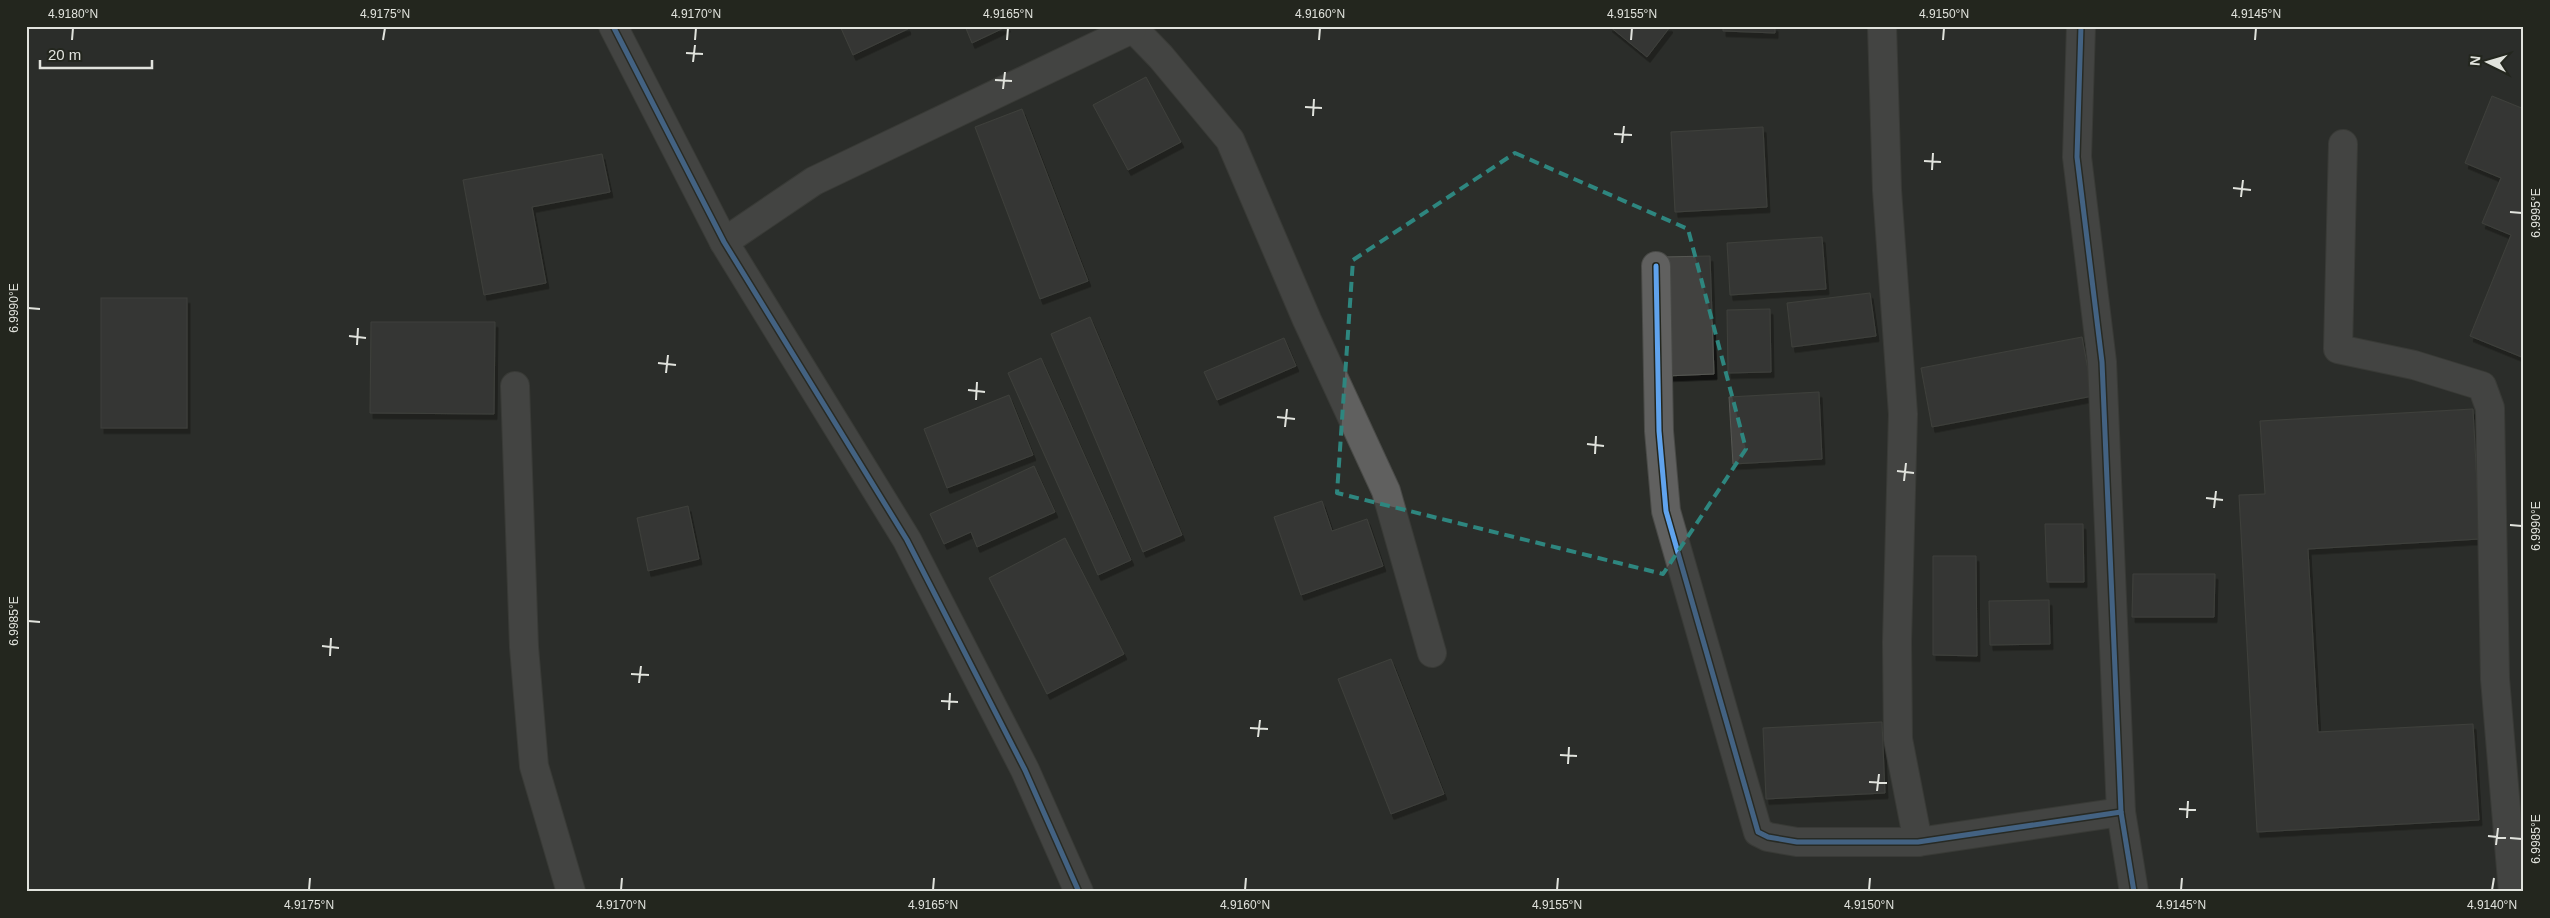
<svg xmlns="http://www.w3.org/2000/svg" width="2550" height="918" font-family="Helvetica,sans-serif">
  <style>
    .building { fill: #424340; stroke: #565753; filter: url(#shadow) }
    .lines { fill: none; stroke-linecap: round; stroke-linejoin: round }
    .minor-casing { stroke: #494a47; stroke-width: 30 }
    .minor { stroke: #60605f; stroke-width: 28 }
    .cycleway-casing { stroke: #23261e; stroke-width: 8 }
    .cycleway { stroke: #60a3ed; stroke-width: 5 }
    .marked { fill: none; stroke: #2e867f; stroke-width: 4; stroke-dasharray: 10 6; stroke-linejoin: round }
    .ticks { fill: none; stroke: #e1e3dd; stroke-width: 2 }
    .neatline { fill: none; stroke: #e1e3dd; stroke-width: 2 }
    .ticks-label { font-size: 12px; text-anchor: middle; fill: #e1e3dd }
  </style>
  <defs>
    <filter id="shadow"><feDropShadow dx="3" dy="5.5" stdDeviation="0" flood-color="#0009"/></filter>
  </defs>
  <rect width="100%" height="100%" fill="#2c2e2a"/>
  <g class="building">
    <path d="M 840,26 L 907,26 L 908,29 L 853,55 Z"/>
    <path d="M 965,26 L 1008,26 L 972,43 Z"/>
    <path d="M 1609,26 L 1669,26 L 1670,27 L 1647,57 Z"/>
    <path d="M 1723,26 L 1775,26 L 1775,33 L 1723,31 Z"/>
    <path d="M 1146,77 L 1181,142 L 1128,170 L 1093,105 Z"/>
    <path d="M 2492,96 L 2524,109 L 2524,358 L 2470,336 L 2511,235 L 2482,223 L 2501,178 L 2465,163 Z"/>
    <path d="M 1022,109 L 1088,281 L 1040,299 L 975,127 Z"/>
    <path d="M 1763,127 L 1767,207 L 1675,212 L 1671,132 Z"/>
    <path d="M 602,154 L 610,192 L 532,207 L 546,283 L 484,295 L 463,180 Z"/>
    <path d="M 1822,237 L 1826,289 L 1730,295 L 1727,243 Z"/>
    <path d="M 1710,256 L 1714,374 L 1665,376 L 1661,257 Z"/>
    <path d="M 1870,293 L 1876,336 L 1792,347 L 1787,303 Z"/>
    <rect x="101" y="298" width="86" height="130"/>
    <path d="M 1770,309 L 1771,372 L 1728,373 L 1727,310 Z"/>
    <path d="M 1090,317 L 1182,535 L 1143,552 L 1051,334 Z"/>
    <path d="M 371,322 L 495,322 L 494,414 L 370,413 Z"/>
    <path d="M 2082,337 L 2093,396 L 1932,427 L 1921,368 Z"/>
    <path d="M 1284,338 L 1296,366 L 1217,400 L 1204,372 Z"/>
    <path d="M 1041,358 L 1131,560 L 1098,575 L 1008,373 Z"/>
    <path d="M 1819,392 L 1822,459 L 1733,464 L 1729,397 Z"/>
    <path d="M 1009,395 L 1033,455 L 947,488 L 924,429 Z"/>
    <path d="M 2473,409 L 2480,539 L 2308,549 L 2318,732 L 2473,724 L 2479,820 L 2257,832 L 2239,495 L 2265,494 L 2260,421 Z"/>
    <path d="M 1034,466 L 1055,512 L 977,547 L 971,532 L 944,544 L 930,514 Z"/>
    <path d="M 1322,501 L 1332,531 L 1367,519 L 1383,566 L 1301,595 L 1274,517 Z"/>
    <path d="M 688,506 L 699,559 L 648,571 L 637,518 Z"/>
    <path d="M 2045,524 L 2083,524 L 2084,582 L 2047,582 Z"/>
    <path d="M 1065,538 L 1124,654 L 1047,694 L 989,578 Z"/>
    <path d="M 1933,556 L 1976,556 L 1977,656 L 1933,655 Z"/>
    <path d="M 2133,574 L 2215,574 L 2214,617 L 2132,617 Z"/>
    <path d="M 2049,600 L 2050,644 L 1990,645 L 1989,601 Z"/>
    <path d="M 1391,659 L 1444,794 L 1391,814 L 1338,679 Z"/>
    <path d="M 1882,722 L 1885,793 L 1766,799 L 1763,728 Z"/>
  </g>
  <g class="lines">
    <g class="minor-casing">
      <g id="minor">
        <path d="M 613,26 L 724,242 L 907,540 L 1025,770 L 1079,892"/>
        <path d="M 1131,26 L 1161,57 L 1230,140 L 1307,320 L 1386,491 L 1432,653"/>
        <path d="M 1882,26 L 1887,190 L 1903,414 L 1897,642 L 1898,739 L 1918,842"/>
        <path d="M 2081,26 L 2077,157 L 2102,362 L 2121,812 L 2134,892"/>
        <path d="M 2343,144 L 2338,349 L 2414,365 L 2482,386 L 2490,408 L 2495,679 L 2513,892"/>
        <path d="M 724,242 L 814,181 L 1132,29"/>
        <path d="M 1656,266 L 1659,431 L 1666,511 L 1758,832 L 1768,837 L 1797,842 L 1918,842 L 2121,812"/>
        <path d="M 515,386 L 524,647 L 534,766 L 571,892"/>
      </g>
    </g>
    <use href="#minor" class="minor"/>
    <g class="cycleway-casing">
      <g id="cycleway">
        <path d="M 613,26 L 724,242 L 907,540 L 1025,770 L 1079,892"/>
        <path d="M 2081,26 L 2077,157 L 2102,362 L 2121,812 L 2134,892"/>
        <path d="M 1656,266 L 1659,431 L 1666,511 L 1758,832 L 1768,837 L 1797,842 L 1918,842 L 2121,812"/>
      </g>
    </g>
    <use href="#cycleway" class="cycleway"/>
  </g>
  <path d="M0 0H2550V918H0ZM 1515,153 L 1688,229 L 1746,449 L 1663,574 L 1337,493 L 1353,260 Z" fill="#2c2e2a" fill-opacity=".55" fill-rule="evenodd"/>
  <path class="marked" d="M 1515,153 L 1688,229 L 1746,449 L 1663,574 L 1337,493 L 1353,260 Z"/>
  <path class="ticks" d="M 72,40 L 73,28M 383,40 L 385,28M 695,40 L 696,28M 1007,40 L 1008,28M 1319,40 L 1320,28M 1631,40 L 1632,28M 1943,40 L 1944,28M 2255,40 L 2256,28M 686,53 L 703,54M 693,62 L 695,45M 995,80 L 1012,81M 1003,89 L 1005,72M 1305,107 L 1322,108M 1313,116 L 1314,99M 1614,134 L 1632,135M 1622,143 L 1624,126M 1924,161 L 1941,162M 1932,170 L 1933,153M 2233,188 L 2251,190M 2241,197 L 2243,180M 2510,212 L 2522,213M 28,308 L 40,309M 349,336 L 366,338M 357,345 L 358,328M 658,363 L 676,365M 666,373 L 668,355M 968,390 L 985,392M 976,400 L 977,382M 1277,417 L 1295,419M 1285,427 L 1287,409M 1587,444 L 1604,446M 1595,454 L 1596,436M 1897,471 L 1914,473M 1904,481 L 1906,463M 2206,498 L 2223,500M 2214,508 L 2216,491M 2510,525 L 2522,526M 28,621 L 40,622M 322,646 L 339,648M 330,656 L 331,638M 631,674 L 649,675M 639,683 L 641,666M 941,701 L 958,702M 949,710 L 950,693M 1250,728 L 1268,729M 1258,737 L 1260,720M 1560,755 L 1577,756M 1568,764 L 1569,747M 1869,782 L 1887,783M 1877,791 L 1879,774M 2179,809 L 2196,810M 2187,818 L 2188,801M 2488,836 L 2506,838M 2510,838 L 2522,839M 2496,845 L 2498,828M 309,890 L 310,878M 621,890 L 622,878M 933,890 L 934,878M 1245,890 L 1246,878M 1557,890 L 1558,878M 1869,890 L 1870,878M 2181,890 L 2182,878M 2492,890 L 2494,878"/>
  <rect width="2550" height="918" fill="none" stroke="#23261e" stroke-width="55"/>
  <g transform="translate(2488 62) rotate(275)" stroke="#23261e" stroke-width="4" paint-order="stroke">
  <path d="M0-4L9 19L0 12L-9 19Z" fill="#e1e3dd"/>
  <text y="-8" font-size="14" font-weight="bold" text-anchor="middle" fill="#e1e3dd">N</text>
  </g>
  <path d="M40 60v8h112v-8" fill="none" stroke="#e1e3dd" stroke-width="2.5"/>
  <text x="48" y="60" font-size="15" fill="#e1e3dd" stroke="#23261e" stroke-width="4" paint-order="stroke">20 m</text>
  <rect x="28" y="28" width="2494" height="862" class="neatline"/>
  <g class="ticks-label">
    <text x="73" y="18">4.9180°N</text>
    <text x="385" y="18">4.9175°N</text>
    <text x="696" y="18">4.9170°N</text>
    <text x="1008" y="18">4.9165°N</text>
    <text x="1320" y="18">4.9160°N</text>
    <text x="1632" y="18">4.9155°N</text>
    <text x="1944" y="18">4.9150°N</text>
    <text x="2256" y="18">4.9145°N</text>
    <text transform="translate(2536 213) rotate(-90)" y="4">6.9995°E</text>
    <text transform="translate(14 308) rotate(-90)" y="4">6.9990°E</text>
    <text transform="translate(2536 526) rotate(-90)" y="4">6.9990°E</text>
    <text transform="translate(14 621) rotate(-90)" y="4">6.9985°E</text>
    <text transform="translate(2536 839) rotate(-90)" y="4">6.9985°E</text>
    <text x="309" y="909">4.9175°N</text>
    <text x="621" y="909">4.9170°N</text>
    <text x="933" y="909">4.9165°N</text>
    <text x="1245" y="909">4.9160°N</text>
    <text x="1557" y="909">4.9155°N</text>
    <text x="1869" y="909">4.9150°N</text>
    <text x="2181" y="909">4.9145°N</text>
    <text x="2492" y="909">4.9140°N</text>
  </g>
</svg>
